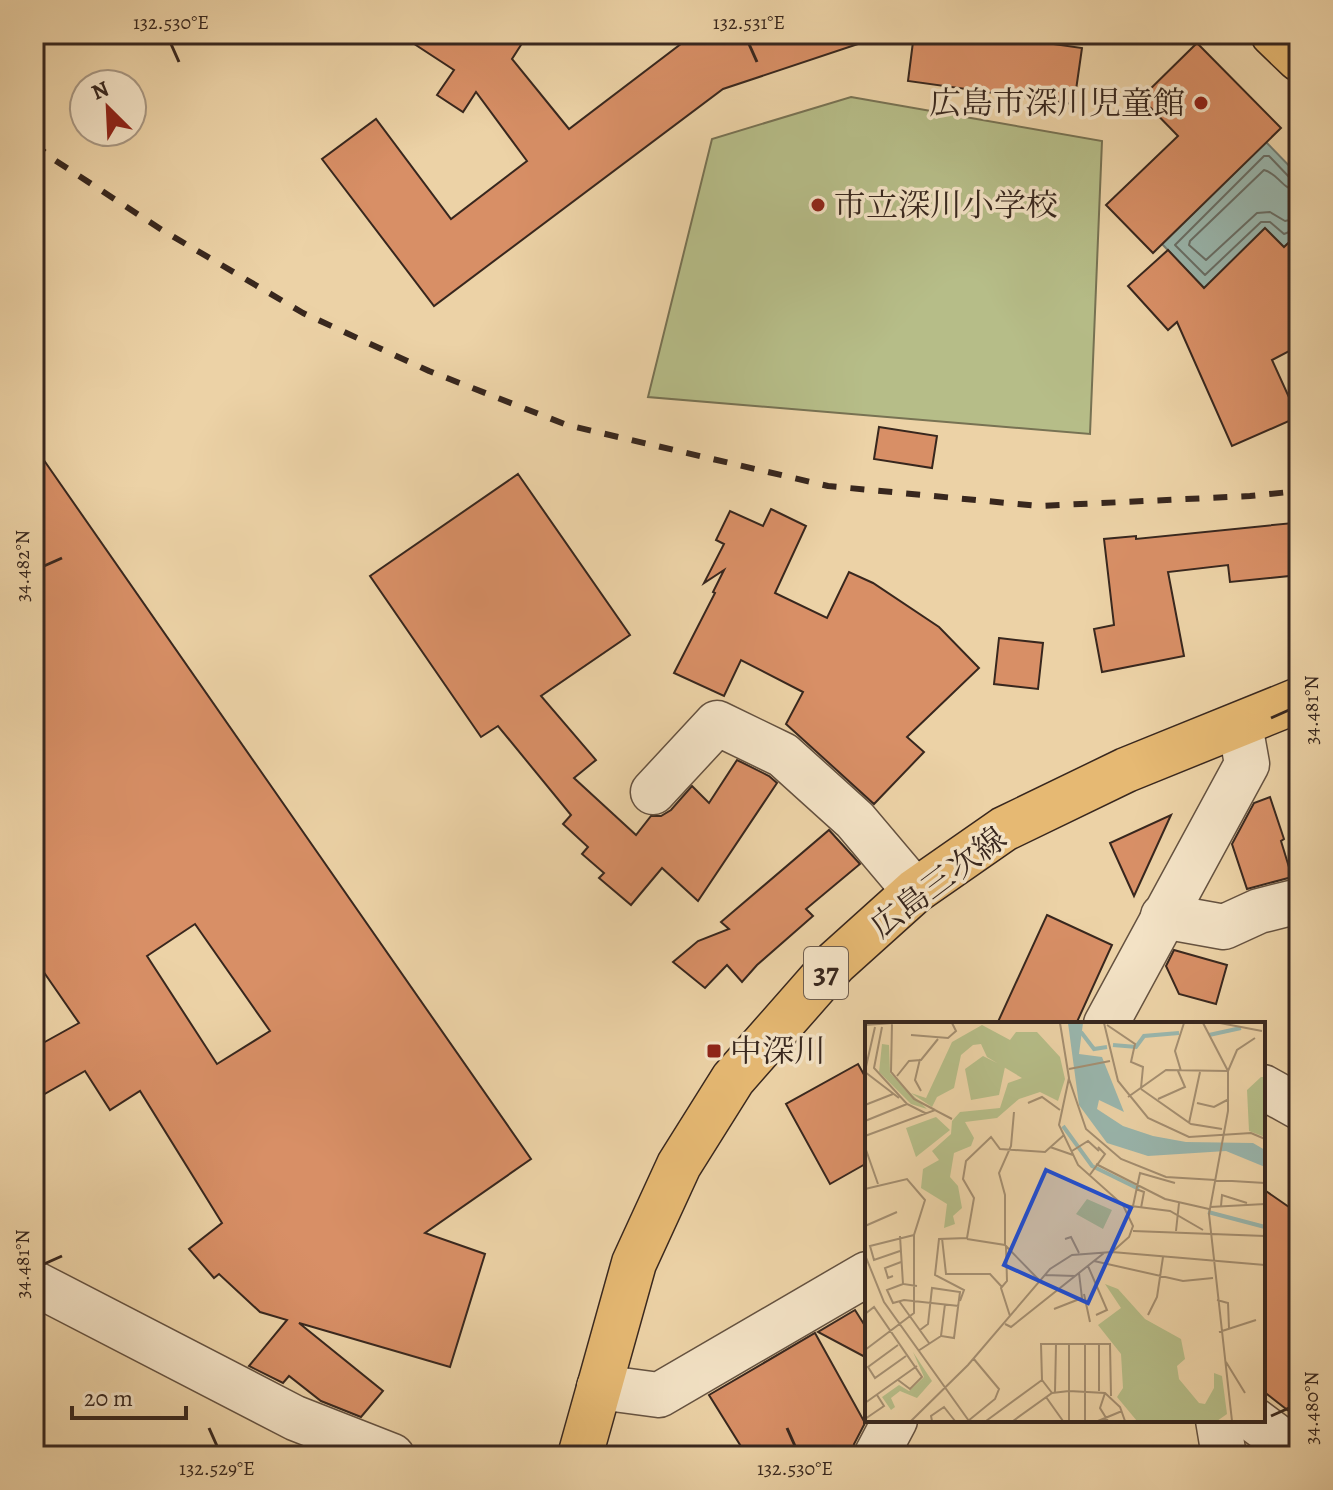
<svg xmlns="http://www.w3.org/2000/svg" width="1333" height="1490" font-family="Alegreya,'Noto Serif JP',serif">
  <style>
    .green { fill: #b6bd88; stroke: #777253; stroke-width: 2 }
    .water { fill: #99b6ad; stroke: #727d74; stroke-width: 2 }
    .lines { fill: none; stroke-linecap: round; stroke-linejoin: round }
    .shore { stroke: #686e66; stroke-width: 2 }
    .building { fill: #d88f66; stroke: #38271e; stroke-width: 2; fill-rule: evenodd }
    .minor-casing { stroke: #655240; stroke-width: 47 }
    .major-casing { stroke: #38271e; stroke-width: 47 }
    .minor { stroke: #f3e2c5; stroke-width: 44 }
    .major { stroke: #e6b973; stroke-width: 44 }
    .rail { stroke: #38271e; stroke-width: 6; stroke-dasharray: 14 14; stroke-linecap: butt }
    .ticks { fill: none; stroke: #38271e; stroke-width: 3 }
    .poi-dot { fill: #8f2418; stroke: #f3e2c5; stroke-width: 3 }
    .labels { text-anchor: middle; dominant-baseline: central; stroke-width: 7; stroke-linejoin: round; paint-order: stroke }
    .shield { fill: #f3e2c5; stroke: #705f50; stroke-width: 2 }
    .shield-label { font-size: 30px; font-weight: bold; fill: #38271e }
    .poi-label { font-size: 32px; fill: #38271e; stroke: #f3e2c5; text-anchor: start }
    .street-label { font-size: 32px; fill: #38271e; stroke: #f3e2c5 }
    .inset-river { fill: none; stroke: #99b6ad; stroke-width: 4 }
    .inset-road { fill: none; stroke: #a48e70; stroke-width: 2 }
    .view { fill: #1d4ed8; fill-opacity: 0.15; stroke: #1d4ed8; stroke-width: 4 }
    .inset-edge { fill: none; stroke: #38271e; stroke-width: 4 }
    .neatline { fill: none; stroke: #38271e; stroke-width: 3 }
    .ticks-label { font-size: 20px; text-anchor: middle; fill: #38271e }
  </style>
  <rect width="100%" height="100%" fill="#ecd2a6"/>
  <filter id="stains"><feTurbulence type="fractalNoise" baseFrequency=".0025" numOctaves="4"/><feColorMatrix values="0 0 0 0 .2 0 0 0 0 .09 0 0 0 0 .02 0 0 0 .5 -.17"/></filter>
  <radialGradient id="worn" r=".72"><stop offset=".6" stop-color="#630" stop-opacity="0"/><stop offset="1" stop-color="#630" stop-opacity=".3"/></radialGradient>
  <path class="green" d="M 851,97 L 1102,141 L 1090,434 L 648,397 L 712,139 Z"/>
  <path class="water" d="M 1266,142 L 1299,176 L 1299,233 L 1284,247 L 1204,288 L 1162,244 Z"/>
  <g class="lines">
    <g class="shore">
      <path d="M 1299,180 L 1291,179 L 1269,156 L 1264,156 L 1175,245 L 1205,275 L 1261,222 L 1270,222 L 1284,234 L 1299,228"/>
      <path d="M 1299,191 C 1282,190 1278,173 1264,170 L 1190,241 L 1189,245 L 1206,260 L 1257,213 L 1270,212 L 1285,221 L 1299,218"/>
    </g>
  </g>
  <g class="building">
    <path d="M 399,34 L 528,34 L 512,59 L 569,129 L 694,34 L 870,34 L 870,40 L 723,89 L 434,306 L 322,159 L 376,119 L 451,219 L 527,161 L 476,92 L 463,112 L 437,95 L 454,70 Z"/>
    <path d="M 914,34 L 981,34 L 1082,48 L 1074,104 L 908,81 Z"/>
    <path d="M 1197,43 L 1281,128 L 1153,253 L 1106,205 L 1178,136 L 1141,98 Z"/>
    <path d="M 1265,228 L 1284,247 L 1299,233 L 1299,346 L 1272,360 L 1298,417 L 1232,446 L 1177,322 L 1168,330 L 1128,286 L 1168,250 L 1204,288 Z"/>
    <path d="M 879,427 L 937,436 L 932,468 L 874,459 Z"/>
    <path d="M 34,446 L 531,1159 L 425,1233 L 485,1254 L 450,1367 L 299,1323 L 383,1391 L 361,1417 L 321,1401 L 289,1376 L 283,1383 L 249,1366 L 287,1320 L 260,1312 L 219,1274 L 214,1278 L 189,1249 L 222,1223 L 140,1091 L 110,1110 L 85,1071 L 34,1100 L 34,1048 L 79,1023 L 34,958 ZM 195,924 L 270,1031 L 217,1064 L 147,956 Z"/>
    <path d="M 518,474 L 630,635 L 541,696 L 596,760 L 574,778 L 636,835 L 651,816 L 661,816 L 671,810 L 692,786 L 709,803 L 737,760 L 769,776 L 777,783 L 698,901 L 662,868 L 631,905 L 599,878 L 604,873 L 582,854 L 588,847 L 563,824 L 571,815 L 498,726 L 481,737 L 370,576 Z"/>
    <path d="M 771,509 L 806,526 L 775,593 L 827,618 L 849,572 L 873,583 L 939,627 L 979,668 L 907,737 L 924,752 L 874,804 L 786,724 L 803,692 L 741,660 L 724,696 L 674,673 L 715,593 L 713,592 L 724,570 L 704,583 L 724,544 L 716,540 L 730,511 L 763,526 Z"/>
    <path d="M 1293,523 L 1299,575 L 1230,582 L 1228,565 L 1168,572 L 1184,656 L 1102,672 L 1094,629 L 1114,625 L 1104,539 L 1136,536 L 1136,539 Z"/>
    <path d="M 999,638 L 1043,643 L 1038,689 L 994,684 Z"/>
    <path d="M 1270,797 L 1284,839 L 1281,841 L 1292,877 L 1247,889 L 1232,844 L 1254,803 Z"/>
    <path d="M 1171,815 L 1134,896 L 1110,843 Z"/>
    <path d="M 829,830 L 860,864 L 806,909 L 813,916 L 757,965 L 742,982 L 727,965 L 705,988 L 673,962 L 698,941 L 729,929 L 721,922 Z"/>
    <path d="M 1047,915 L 1112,945 L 1076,1024 L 997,1024 Z"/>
    <path d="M 1174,950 L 1227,965 L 1216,1004 L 1179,994 L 1166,966 Z"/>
    <path d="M 858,1064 L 867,1080 L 867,1163 L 830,1184 L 786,1104 Z"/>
    <path d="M 1263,1189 L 1299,1214 L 1299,1419 L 1263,1391 Z"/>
    <path d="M 855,1310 L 867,1329 L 867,1358 L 818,1332 Z"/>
    <path d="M 815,1333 L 865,1423 L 854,1444 L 851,1456 L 747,1456 L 709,1395 Z"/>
  </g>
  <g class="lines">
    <g class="minor-casing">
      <g id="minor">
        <path d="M 653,792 L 717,723 L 783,755 L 855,820 L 915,891"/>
        <path d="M 1163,916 L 1224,927 L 1259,911 L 1299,901"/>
        <path d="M 1106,1024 L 1247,764 L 1240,725"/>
        <path d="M 1263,1087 L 1299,1107"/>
        <path d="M 34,1283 L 295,1418 L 392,1456"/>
        <path d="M 599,1387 L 659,1395 L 867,1274"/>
        <path d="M 1218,1420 L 1224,1456"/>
        <path d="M 1254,1420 L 1281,1440 L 1294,1456"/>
        <path d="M 876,1456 L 895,1420"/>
      </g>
    </g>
    <g class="major-casing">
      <g id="major">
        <path d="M 1273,34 L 1299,59"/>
        <path d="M 580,1456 L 634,1263 L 679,1165 L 733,1079 L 835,963 L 915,891 L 1004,829 L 1126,770 L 1299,700"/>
      </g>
    </g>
    <use href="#minor" class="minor"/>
    <use href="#major" class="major"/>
    <path class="rail" d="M 34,143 L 50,157 L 162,230 L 303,313 L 429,371 L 567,425 L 828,486 L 1039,506 L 1250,496 L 1299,491"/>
  </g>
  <path class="ticks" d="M 171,44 L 179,62M 749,44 L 757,62M 44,566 L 62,558M 1271,718 L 1289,710M 44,1264 L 62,1256M 1271,1416 L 1289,1408M 209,1428 L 217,1446M 787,1428 L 795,1446"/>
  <g class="poi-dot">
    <circle cx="1201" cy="103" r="8"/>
    <circle cx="818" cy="205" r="8"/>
    <rect x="706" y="1043" width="16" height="16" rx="4"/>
  </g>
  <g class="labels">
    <rect class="shield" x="804" y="947" width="44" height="52" rx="6"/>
    <g class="shield-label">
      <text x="826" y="973">37</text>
    </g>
    <g class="poi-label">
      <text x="1185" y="103" text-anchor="end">広島市深川児童館</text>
      <text x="834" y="205">市立深川小学校</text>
      <text x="730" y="1051">中深川</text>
    </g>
    <g class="street-label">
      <text transform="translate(938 882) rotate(-37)">広島三次線</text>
    </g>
  </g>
  <g transform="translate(865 1022)">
    <rect width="400" height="400" fill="#ecd2a6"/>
    <path d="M 117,3 L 145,18 L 151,10 L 172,10 L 195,35 L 200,57 L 193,79 L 175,70 L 154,77 L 132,96 L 100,100 L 109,116 L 106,124 L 89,131 L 85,155 L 93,164 L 97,186 L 88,194 L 90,202 L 79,206 L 82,182 L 56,166 L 58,147 L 74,138 L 67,129 L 86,112 L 87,99 L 95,90 L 135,86 L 143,61 L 157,56 L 122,35 L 116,22 L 108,23 L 96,33 L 89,66 L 72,75 L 67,85 L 46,71 L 61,76 L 87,20 ZM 17,22 L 24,23 L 25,51 L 62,87 L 46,82 L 14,50 ZM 118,34 L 140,45 L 134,73 L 106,78 L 100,47 ZM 396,55 L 400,55 L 400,115 L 384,109 L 382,68 ZM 71,95 L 85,108 L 51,135 L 41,106 ZM 222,177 L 247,188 L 238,207 L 211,192 ZM 240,262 L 253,267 L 280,297 L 316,317 L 320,337 L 312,344 L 314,357 L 334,381 L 340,382 L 349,366 L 349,351 L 357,354 L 362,392 L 352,399 L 272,399 L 252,375 L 258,366 L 256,332 L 233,303 L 256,286 ZM 48,330 L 67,359 L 52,376 L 35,369 L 26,376 L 30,385 L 26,388 L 17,375 L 34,363 L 44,369 L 59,355 Z" fill="#b6bd88"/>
    <path d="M 203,1 L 218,1 L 214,32 L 237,35 L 259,90 L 234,78 L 232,87 L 258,104 L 288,114 L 321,120 L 388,121 L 400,128 L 400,145 L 361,129 L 283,134 L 242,121 L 214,83 Z" fill="#99b6ad"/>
    <path class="inset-river" d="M 216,10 L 229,27 L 242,25M 344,13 L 376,6M 248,23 L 271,25 L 279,14 L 314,11M 198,104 L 227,144 L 274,167M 343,190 L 400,205"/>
    <path class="inset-road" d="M 27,1 L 26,50 L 49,77 L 70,88M 195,1 L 204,56 L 194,103 L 213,143 L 258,183 L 268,204 L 264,215 L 247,230M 239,1 L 253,59 L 283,96 L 324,115 L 386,111 L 400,117M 338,1 L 363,49M 355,1 L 397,9M 0,3 L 28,1M 242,3 L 270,22 L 266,40 L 278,45 L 276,66M 17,5 L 9,46 L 42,82 L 62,92M 46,13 L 83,16 L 91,9 L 87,1M 55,37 L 50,58 L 56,69M 204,47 L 245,39M 0,49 L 10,5M 316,49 L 310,29 L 319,1M 0,50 L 34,76M 32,54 L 44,39 L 56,38 L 73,17M 204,57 L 221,107 L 256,137 L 301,155 L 400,161M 276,67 L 326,102 L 357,107M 263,75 L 301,48 L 363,49M 293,77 L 320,65 L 313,49M 163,81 L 177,75 L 195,88M 332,81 L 349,85 L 364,77M 0,83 L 28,72M 0,99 L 42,82M 324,101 L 335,50M 0,114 L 70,88 L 87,97M 0,125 L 13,162M 185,125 L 208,133M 207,129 L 223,119 L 234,129M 231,142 L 300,177 L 344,187M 224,154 L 240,132 L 233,125M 0,167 L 42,157 L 60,178 L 49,213 L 49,291 L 0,328M 271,167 L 279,170 L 276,186M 258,183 L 305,189 L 338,208M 268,184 L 275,151 L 310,161M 356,184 L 357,173 L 382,181M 345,185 L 400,182M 0,204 L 32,190M 268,209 L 400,214M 311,209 L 314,181M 35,214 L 38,262 L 52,264M 77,216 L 81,252 L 125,252 L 137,265M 102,217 L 140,223 L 175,259M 200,217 L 206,215 L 214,231M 140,223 L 140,173 L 134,151 L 146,124 L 149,90M 141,224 L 142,259 L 136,266 L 145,294M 35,229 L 9,238 L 5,224 L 49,213M 0,233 L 19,280 L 104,399M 229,239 L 318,259 L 348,256M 223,244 L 242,288 L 231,293M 180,253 L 210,254M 28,254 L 23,256 L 20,246 L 36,240M 38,262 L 22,268 L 28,281 L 39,278 L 94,284M 219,272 L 225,300M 352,278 L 363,281 L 364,306M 34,279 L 64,321M 95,279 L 99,268 L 70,253 L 74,217 L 102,216 L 109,176 L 98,157 L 101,139 L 126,115 L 135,127 L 180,130 L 199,113M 189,287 L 217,276 L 214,251M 0,292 L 9,285 L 57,355 L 45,367 L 33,358M 283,293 L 292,275 L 298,235M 140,302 L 146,305 L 239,231M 55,308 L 63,302 L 67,266 L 95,270 L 89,316 L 76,314 L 80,282M 354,310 L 391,298M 234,322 L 234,369M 33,323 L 3,345 L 10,356 L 41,334M 53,329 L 76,314M 361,340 L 380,371M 190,370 L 191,322M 187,371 L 177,358 L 176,322 L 245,322 L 246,374M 240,371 L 235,386 L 243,399M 181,375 L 198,399M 0,381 L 52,344M 0,397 L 19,384 L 12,373M 46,399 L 103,343 L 185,247 L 207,233 L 247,230 L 400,243M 67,399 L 66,394 L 79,385 L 90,399M 103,399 L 130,377 L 134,367 L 108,336M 121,399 L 177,358M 148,399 L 187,371 L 204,369 L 240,371 L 255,385 L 260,399M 204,399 L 204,322M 220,399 L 220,322M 233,399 L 257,389M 367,399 L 344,192 L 363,89 L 363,49 L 372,28 L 390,16"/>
    <path class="view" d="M 181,148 L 266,186 L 223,281 L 139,243 Z"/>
    <rect width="400" height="400" class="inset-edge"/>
  </g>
  <rect width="1333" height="1490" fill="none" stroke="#ecd2a6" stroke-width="88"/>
  <g transform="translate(108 108) rotate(336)"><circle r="38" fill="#f3e2c5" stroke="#a89782" stroke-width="2"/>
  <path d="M0-6L14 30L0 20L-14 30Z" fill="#8f2418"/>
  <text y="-12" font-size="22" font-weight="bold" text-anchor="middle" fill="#38271e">N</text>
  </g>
  <path d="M72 1406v12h114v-12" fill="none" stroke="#38271e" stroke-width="4"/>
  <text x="84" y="1406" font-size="24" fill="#38271e" stroke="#f3e2c5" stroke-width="6" paint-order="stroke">20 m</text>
  <rect x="44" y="44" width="1245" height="1402" class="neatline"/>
  <g class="ticks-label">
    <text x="171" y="29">132.530°E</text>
    <text x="749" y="29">132.531°E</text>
    <text transform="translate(22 566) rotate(-90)" y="7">34.482°N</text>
    <text transform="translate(1311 710) rotate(-90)" y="7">34.481°N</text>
    <text transform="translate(22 1264) rotate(-90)" y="7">34.481°N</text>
    <text transform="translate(1311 1408) rotate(-90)" y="7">34.480°N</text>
    <text x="217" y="1475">132.529°E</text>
    <text x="795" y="1475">132.530°E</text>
  </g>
  <rect width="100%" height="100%" filter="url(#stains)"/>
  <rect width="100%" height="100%" fill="url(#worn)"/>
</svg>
